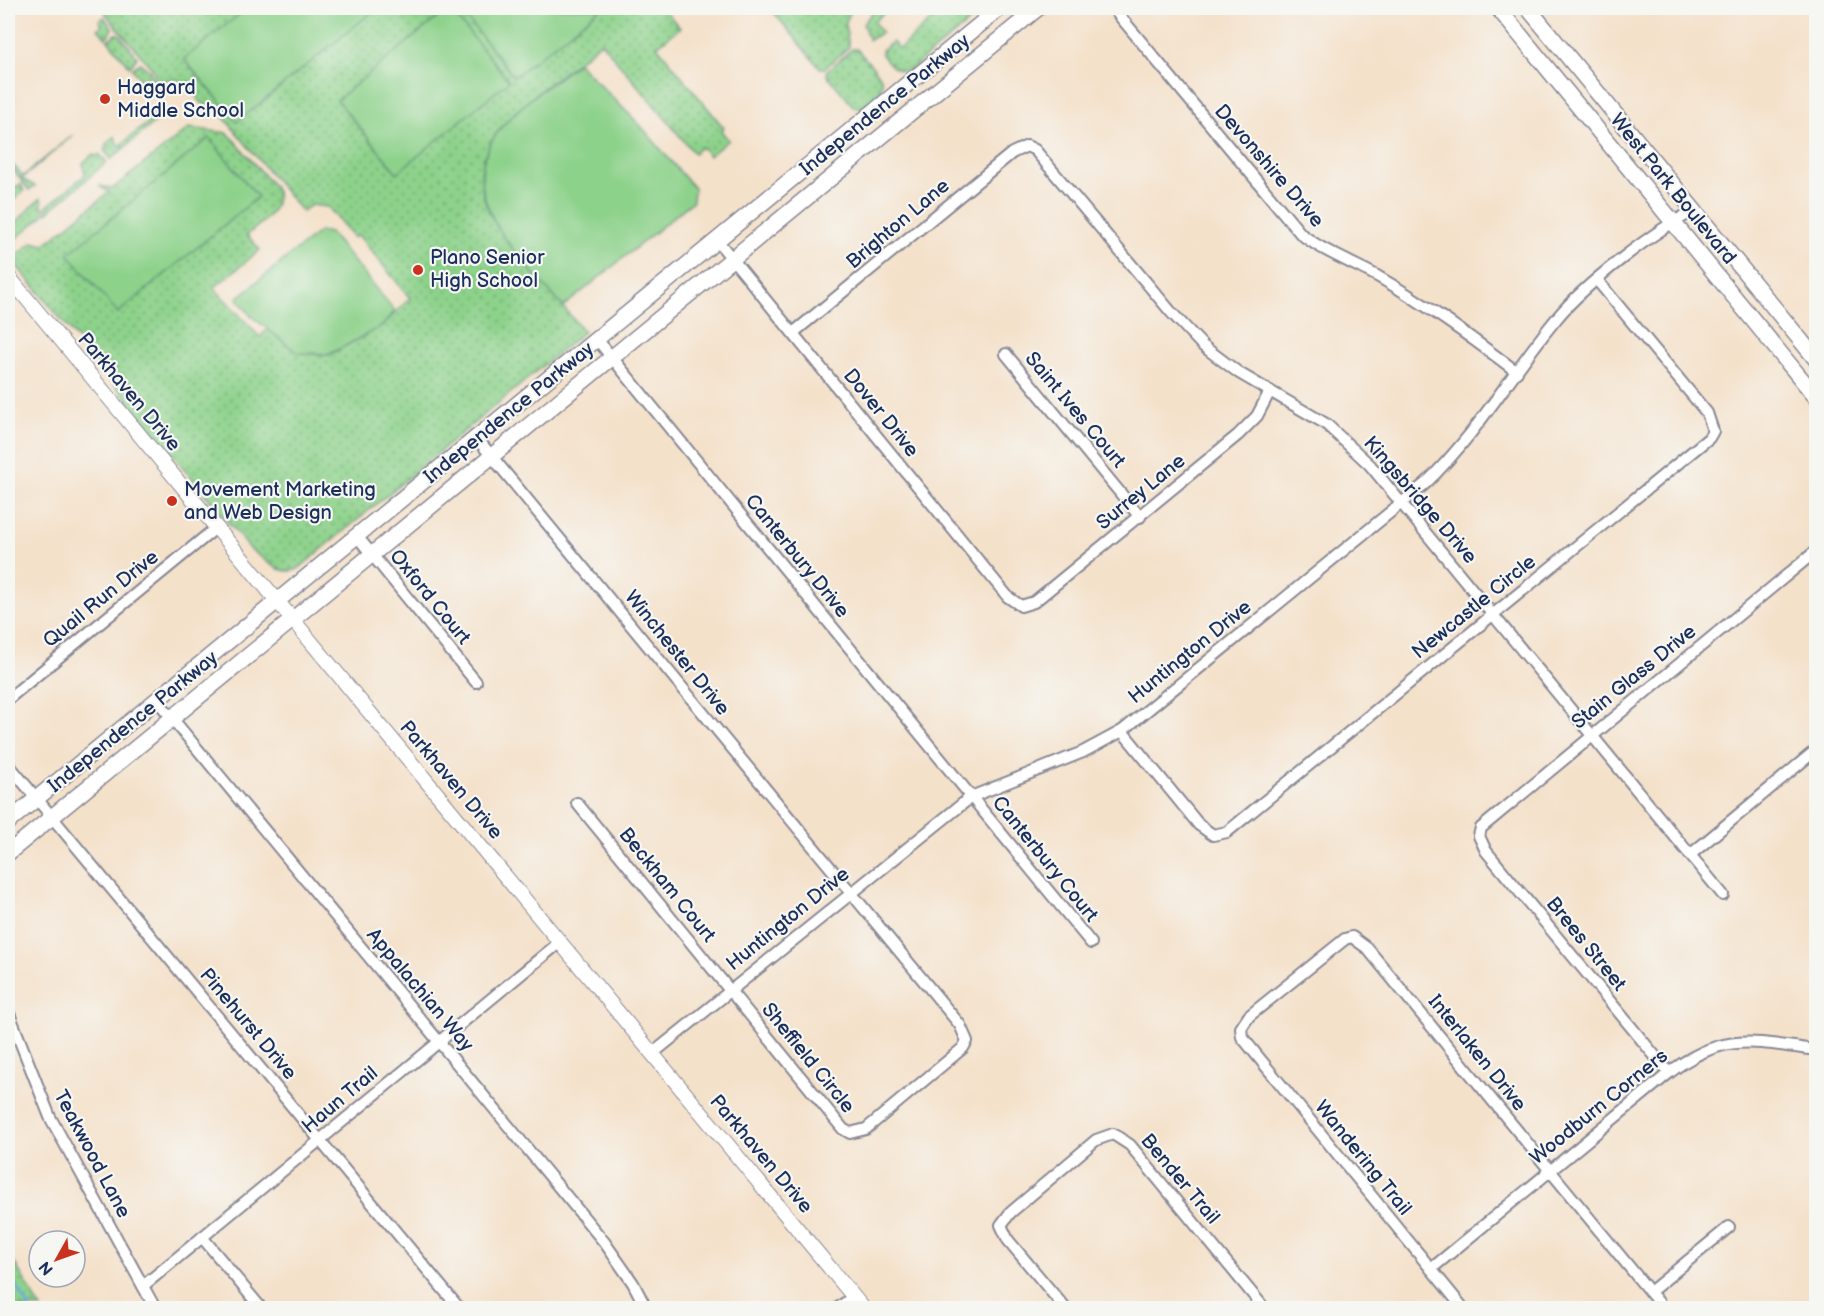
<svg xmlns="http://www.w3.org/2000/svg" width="1824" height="1316" font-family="'Balsamiq Sans',sans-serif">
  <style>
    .grass { fill: url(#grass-dots); stroke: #548074; stroke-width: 1.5 }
    .garden { fill: #8dd28b; stroke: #548074; stroke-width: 1.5 }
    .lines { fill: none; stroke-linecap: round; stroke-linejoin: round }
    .stream { stroke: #68abdd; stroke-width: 3 }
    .minor-casing { stroke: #888894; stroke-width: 14 }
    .tertiary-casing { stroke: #888894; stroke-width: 16 }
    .secondary-casing { stroke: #888894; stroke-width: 18 }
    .minor { stroke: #fff; stroke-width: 10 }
    .tertiary { stroke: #fff; stroke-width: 14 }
    .secondary { stroke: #fff; stroke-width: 15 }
    .poi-dot { fill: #c8321e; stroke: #f6f6f2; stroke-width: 2 }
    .labels { text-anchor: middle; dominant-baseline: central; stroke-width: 4.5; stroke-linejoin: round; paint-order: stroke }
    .poi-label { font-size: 20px; fill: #1b2f5e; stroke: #f6f6f2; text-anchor: start }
    .street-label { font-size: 20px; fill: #1b2f5e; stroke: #f6f6f2 }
  </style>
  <defs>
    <pattern id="grass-dots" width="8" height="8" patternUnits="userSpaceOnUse" patternTransform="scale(1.5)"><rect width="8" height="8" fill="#8dd28b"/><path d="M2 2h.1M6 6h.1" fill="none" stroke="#72ab75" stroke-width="1.8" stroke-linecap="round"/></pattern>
  </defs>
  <rect width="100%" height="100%" fill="#f6f6f2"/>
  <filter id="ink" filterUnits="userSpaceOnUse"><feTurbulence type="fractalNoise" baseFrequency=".0167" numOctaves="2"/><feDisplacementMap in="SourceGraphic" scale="12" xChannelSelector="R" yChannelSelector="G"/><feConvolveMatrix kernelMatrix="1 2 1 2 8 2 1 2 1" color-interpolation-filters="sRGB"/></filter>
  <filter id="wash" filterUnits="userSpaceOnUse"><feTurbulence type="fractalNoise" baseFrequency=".008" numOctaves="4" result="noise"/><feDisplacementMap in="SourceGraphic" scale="24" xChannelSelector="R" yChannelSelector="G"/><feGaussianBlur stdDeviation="1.35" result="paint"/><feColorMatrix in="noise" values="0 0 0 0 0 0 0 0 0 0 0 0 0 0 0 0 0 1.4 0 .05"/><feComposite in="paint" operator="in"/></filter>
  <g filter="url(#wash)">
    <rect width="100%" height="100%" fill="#f4e1ca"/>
    <g class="grass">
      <path d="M 111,8 L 663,8 L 680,28 L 657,46 L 724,128 L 721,131 L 729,140 L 709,156 L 702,147 L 694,153 L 601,42 C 572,69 524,99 501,128 C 456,184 497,231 534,273 C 551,293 568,312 584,332 L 298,569 C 279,577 266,559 251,550 L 12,260 L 33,242 L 44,245 L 109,192 L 99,186 L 113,188 L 189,128 L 228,133 L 275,188 C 283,210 262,222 247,235 L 260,250 L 214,288 L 260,337 L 268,329 L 298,353 L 329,355 L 382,326 L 410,298 L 358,235 L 354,238 L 328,207 L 311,205 L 302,212 L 221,114 L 199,101 L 190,85 L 176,79 L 164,80 L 155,86 L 154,71 L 105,13 Z"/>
      <path d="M 770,8 L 852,8 L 845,24 L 849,47 L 825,68 L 820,68 Z"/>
      <path d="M 876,8 L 889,8 L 874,22 L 882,33 L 869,40 L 863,24 Z"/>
      <path d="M 944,8 L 986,8 L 910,70 C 897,74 890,65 882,55 L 882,50 L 893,42 L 899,49 Z"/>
      <path d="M 104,17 L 113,29 L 106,38 L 98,29 L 102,25 L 99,21 Z"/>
      <path d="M 116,34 L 119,34 L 137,57 L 130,67 L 108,40 Z"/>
      <path d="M 852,49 L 857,49 C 880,77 897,82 862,109 L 854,107 L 827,75 L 827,71 Z"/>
      <path d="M 140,63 L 151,72 L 152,85 L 148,88 L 134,84 L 140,79 L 132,69 Z"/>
      <path d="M 150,107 L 155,108 L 160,118 L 111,159 L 104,150 L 107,147 L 105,145 L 115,136 L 118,147 L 150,121 Z"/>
      <path d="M 73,135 L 22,179 L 35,186 L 29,190 L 12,169 L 14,166 L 23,176 Z"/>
      <path d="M 93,154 L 96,157 L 99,154 L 107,162 L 47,213 L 45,208 L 85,175 L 83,163 Z"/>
      <path d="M 21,184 L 24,191 L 8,205 L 8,192 Z"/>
      <path d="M 41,198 L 44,215 L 8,245 C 7,228 29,208 41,198 Z"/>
      <path d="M 8,1252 L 41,1308 L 11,1308 L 8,1303 Z"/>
    </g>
    <g class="garden">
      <path d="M 247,8 L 377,8 L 237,122 L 184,59 Z"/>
      <path d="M 449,8 L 509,81 L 397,173 L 337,100 Z"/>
      <path d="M 459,8 L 601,8 L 514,77 Z"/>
      <path d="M 578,63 L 640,125 L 694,188 L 693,201 L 563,307 C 522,259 446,194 501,128 C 522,102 553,83 578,63 Z"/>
      <path d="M 209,138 L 258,197 L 118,313 L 68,254 Z"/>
      <path d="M 320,231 L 330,233 L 395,311 L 382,326 L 330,354 L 298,353 L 251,316 L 237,298 Z"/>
    </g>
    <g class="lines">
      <path class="stream" d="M 8,1273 L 30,1308"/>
    </g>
  </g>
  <g filter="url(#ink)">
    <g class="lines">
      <g class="minor-casing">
        <g id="minor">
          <path d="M 1113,8 L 1301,234 C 1324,252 1351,262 1377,276 C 1426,304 1472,338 1517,372"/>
          <path d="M 716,239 L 1008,597 L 1021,606 L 1034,602 L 1238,435 L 1257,416 L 1270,391"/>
          <path d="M 793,333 L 1012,153 L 1027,146 L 1035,150 L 1171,312 L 1203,346 L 1239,373 L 1326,424 L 1370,465 L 1723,895"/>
          <path d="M 596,338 L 1091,943"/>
          <path d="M 1006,354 L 1140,517"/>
          <path d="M 475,436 L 960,1025 L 967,1041 L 963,1048 L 866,1129 L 850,1133 L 843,1129 L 577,803"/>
          <path d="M 356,535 L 476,682"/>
          <path d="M 8,699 L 217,527"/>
          <path d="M 157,700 L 605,1243 L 633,1283 L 646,1308"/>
          <path d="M 1122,731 L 1199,825 L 1213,835 L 1227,832 L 1709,438 L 1713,431 L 1707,413 L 1597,280"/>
          <path d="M 8,764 L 459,1308"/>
          <path d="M 1690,855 L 1816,750"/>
          <path d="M 8,1011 L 50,1117 L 155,1308"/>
          <path d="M 652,1054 L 971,797 L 1083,752 L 1122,731 L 1426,483 C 1479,432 1511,373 1557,318 C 1584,285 1656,229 1694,211"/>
          <path d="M 1669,1073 L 1486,851 L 1479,836 L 1481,828 L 1816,551"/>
          <path d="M 202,1237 L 261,1308"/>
          <path d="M 1431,1269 L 1669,1073 C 1723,1031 1754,1042 1816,1050"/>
          <path d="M 143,1286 L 560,942"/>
          <path d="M 1650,1292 L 1729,1227"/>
          <path d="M 838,1308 L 853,1297"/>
          <path d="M 1065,1308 L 1008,1240 L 1001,1225 L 1010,1213 L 1096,1140 L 1113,1134 L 1130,1145 L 1264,1308"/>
          <path d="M 1463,1308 L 1242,1037 L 1241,1028 L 1249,1016 L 1345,939 L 1352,937 L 1367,948 L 1663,1308"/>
        </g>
      </g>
      <g class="tertiary-casing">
        <path id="tertiary" d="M 8,276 L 863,1308"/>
      </g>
      <g class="secondary-casing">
        <g id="secondary">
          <path d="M 1498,8 L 1816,397"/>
          <path d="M 1528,8 L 1816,359"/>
          <path d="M 8,822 L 1000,8"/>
          <path d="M 8,853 L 1038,8"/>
        </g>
      </g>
      <use href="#minor" class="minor"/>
      <use href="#tertiary" class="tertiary"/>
      <use href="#secondary" class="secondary"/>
    </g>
  </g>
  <g class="poi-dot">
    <circle cx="105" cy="99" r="6"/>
    <circle cx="418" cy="270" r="6"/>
    <circle cx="172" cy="501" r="6"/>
  </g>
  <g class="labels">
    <g class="poi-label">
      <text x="117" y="88">Haggard<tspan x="117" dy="23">Middle School</tspan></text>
      <text x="430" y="258">Plano Senior<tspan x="430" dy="23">High School</tspan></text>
      <text x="184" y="490">Movement Marketing<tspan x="184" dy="23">and Web Design</tspan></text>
    </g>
    <g class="street-label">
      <text transform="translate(885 105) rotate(-39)">Independence Parkway</text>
      <text transform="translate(1269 166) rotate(49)">Devonshire Drive</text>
      <text transform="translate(1673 189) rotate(51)">West Park Boulevard</text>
      <text transform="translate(898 224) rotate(-40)">Brighton Lane</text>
      <text transform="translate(129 392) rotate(50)">Parkhaven Drive</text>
      <text transform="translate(1075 410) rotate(50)">Saint Ives Court</text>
      <text transform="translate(509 413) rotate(-39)">Independence Parkway</text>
      <text transform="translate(881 413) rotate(51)">Dover Drive</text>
      <text transform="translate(1141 492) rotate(-39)">Surrey Lane</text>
      <text transform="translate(1420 500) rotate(49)">Kingsbridge Drive</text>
      <text transform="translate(797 556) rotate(51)">Canterbury Drive</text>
      <text transform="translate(430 597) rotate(51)">Oxford Court</text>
      <text transform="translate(101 599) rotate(-39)">Quail Run Drive</text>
      <text transform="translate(1474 607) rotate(-39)">Newcastle Circle</text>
      <text transform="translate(1190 652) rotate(-39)">Huntington Drive</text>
      <text transform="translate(677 653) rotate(51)">Winchester Drive</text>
      <text transform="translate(1634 677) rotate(-39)">Stain Glass Drive</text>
      <text transform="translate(133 722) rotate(-39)">Independence Parkway</text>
      <text transform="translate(451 780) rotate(50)">Parkhaven Drive</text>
      <text transform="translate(1045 859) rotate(51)">Canterbury Court</text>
      <text transform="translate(667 885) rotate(51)">Beckham Court</text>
      <text transform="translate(788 919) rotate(-39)">Huntington Drive</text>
      <text transform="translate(1586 944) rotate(51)">Brees Street</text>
      <text transform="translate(420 990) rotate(50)">Appalachian Way</text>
      <text transform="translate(248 1024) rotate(50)">Pinehurst Drive</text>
      <text transform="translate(1477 1053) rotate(51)">Interlaken Drive</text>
      <text transform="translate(808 1058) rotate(51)">Sheffield Circle</text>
      <text transform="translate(340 1100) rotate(-40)">Haun Trail</text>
      <text transform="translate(1599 1107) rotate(-39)">Woodburn Corners</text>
      <text transform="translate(92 1154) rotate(62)">Teakwood Lane</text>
      <text transform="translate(761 1154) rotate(50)">Parkhaven Drive</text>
      <text transform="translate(1363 1158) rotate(51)">Wandering Trail</text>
      <text transform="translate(1180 1179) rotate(50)">Bender Trail</text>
    </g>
  </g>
  <rect width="1824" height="1316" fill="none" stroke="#f6f6f2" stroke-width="30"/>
  <g transform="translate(57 1259) rotate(230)"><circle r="28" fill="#f6f6f2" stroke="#9ea6b7" stroke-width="1.5"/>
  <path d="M0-4.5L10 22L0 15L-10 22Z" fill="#c8321e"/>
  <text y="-9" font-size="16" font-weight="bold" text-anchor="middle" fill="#1b2f5e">N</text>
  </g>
</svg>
